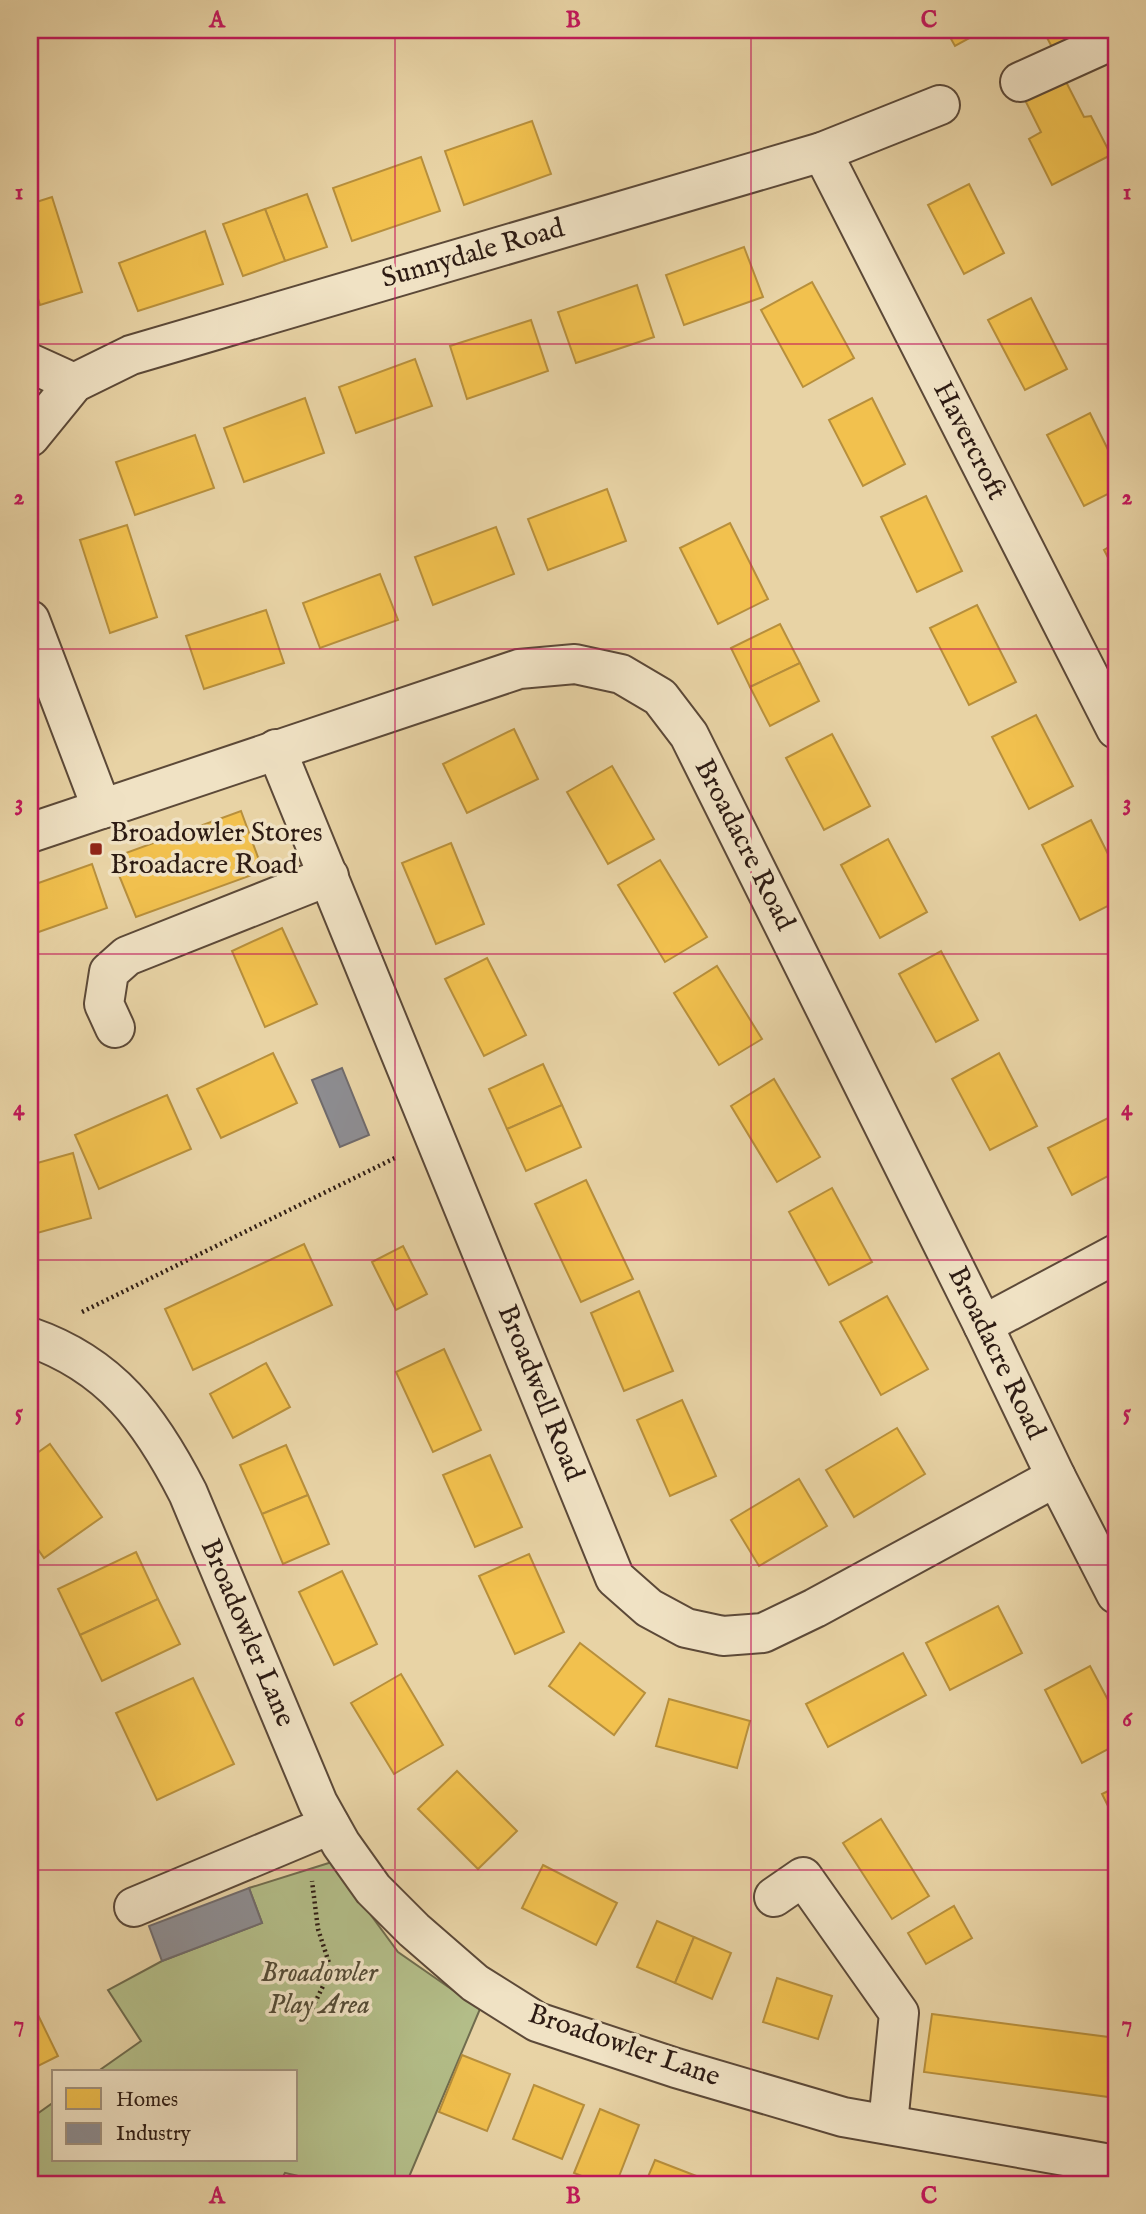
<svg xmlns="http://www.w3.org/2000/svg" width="1146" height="2214" font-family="'IM FELL English',serif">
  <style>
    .green { fill: #b3bd88; stroke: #706c4e; stroke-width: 2 }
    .homes { fill: #f2c14e; stroke: #b78f3c; stroke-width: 2 }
    .industry { fill: #8d8d92; stroke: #706b6c; stroke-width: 2 }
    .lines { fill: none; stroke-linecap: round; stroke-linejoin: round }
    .minor-casing { stroke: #5c4938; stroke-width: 42 }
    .path { stroke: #2d1b13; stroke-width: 4.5; stroke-dasharray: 2 3.5; stroke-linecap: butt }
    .minor { stroke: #f0e2c4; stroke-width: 38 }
    .grid { fill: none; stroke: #c2185b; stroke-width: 2; stroke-opacity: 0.55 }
    .poi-dot { fill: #8f2418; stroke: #f0e2c4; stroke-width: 2.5 }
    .labels { text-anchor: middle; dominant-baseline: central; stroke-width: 7; stroke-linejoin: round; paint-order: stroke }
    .street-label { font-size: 28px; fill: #2d1b13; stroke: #f0e2c4 }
    .poi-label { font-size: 28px; fill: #2d1b13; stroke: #f0e2c4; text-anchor: start }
    .park-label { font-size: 28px; font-style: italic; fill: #554c36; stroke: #f0e2c4 }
    .neatline { fill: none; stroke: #c2185b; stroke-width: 2.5 }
    .grid-label { font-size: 23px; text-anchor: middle; font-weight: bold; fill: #c2185b }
  </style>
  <rect width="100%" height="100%" fill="#e8d3a5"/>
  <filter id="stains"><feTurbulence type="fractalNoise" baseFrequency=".00286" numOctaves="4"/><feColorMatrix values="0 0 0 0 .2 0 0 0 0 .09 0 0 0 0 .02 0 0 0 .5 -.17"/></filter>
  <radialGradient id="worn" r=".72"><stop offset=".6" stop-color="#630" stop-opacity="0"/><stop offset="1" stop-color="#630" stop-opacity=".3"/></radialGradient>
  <path class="green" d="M 332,1862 L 398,1952 L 480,2009 L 406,2184 L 333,2184 L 285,2173 L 279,2184 L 30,2184 L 30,2119 L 54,2102 L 54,2160 L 296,2160 L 296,2072 L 97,2072 L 141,2041 L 108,1990 L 162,1961 L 262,1923 L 249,1888 Z"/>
  <g class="homes">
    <path d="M 946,30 L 984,30 L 955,46 Z"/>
    <path d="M 1043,30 L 1091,30 L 1054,51 Z"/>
    <path d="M 1061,72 L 1084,117 L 1091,116 L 1111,155 L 1052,185 L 1029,139 L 1041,132 L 1021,92 Z"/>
    <path d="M 532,121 L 551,174 L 464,205 L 445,151 Z"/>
    <path d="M 421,157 L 440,211 L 352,241 L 333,188 Z"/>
    <path d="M 969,184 L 1004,253 L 964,274 L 928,205 Z"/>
    <path d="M 307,194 L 327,247 L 285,261 L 265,209 Z"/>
    <path d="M 52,197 L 82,292 L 40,305 L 30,273 L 30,204 Z"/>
    <path d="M 265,209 L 285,261 L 243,276 L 223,224 Z"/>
    <path d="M 205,231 L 223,284 L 138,311 L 119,263 Z"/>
    <path d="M 744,247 L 763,297 L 684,325 L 666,275 Z"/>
    <path d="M 812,282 L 854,358 L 803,387 L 761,310 Z"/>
    <path d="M 637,285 L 654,337 L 576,363 L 558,312 Z"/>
    <path d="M 1031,298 L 1067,369 L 1025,390 L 988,320 Z"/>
    <path d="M 531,320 L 548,371 L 467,399 L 450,346 Z"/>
    <path d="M 415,359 L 432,406 L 356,433 L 339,387 Z"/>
    <path d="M 305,398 L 324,453 L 244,482 L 224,428 Z"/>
    <path d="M 872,398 L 905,464 L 863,486 L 829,420 Z"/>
    <path d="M 1090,413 L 1116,466 L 1116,490 L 1084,506 L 1047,435 Z"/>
    <path d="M 195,435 L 214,488 L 135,515 L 116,462 Z"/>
    <path d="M 607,489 L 626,541 L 548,570 L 528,519 Z"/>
    <path d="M 926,496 L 962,571 L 917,592 L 881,517 Z"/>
    <path d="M 730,523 L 768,599 L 718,624 L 680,548 Z"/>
    <path d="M 127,525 L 157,617 L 110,633 L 80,540 Z"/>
    <path d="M 496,527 L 514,574 L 433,605 L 415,557 Z"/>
    <path d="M 1116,543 L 1116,573 L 1104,550 Z"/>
    <path d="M 380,574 L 398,620 L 320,648 L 303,603 Z"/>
    <path d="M 977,605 L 1016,682 L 969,705 L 930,628 Z"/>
    <path d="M 266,610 L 284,663 L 204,689 L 186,636 Z"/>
    <path d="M 780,624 L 800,663 L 750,687 L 731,648 Z"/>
    <path d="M 800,663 L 819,701 L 770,726 L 750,687 Z"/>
    <path d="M 1036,715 L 1073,786 L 1029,809 L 992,737 Z"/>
    <path d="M 514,729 L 538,779 L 467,813 L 443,764 Z"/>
    <path d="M 832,734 L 870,806 L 824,830 L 786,758 Z"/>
    <path d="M 612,766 L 654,839 L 608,864 L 567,792 Z"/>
    <path d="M 241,811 L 263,871 L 136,917 L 112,858 Z"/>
    <path d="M 1091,820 L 1116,870 L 1116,902 L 1080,920 L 1042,845 Z"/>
    <path d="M 888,839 L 927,912 L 880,938 L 841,865 Z"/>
    <path d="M 451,843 L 484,924 L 436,944 L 402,863 Z"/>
    <path d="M 660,860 L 707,937 L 665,962 L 618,885 Z"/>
    <path d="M 92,864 L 107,908 L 30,935 L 30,886 Z"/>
    <path d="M 282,928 L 317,1004 L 265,1027 L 232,951 Z"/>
    <path d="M 941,951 L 978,1020 L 936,1042 L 899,974 Z"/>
    <path d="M 487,958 L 526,1035 L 484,1056 L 445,979 Z"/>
    <path d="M 717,966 L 762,1039 L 719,1065 L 674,993 Z"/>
    <path d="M 273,1053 L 297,1103 L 221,1138 L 197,1089 Z"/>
    <path d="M 999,1053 L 1037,1126 L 990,1150 L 952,1079 Z"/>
    <path d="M 543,1064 L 562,1105 L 507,1129 L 489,1089 Z"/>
    <path d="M 774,1079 L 820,1157 L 777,1182 L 731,1106 Z"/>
    <path d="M 167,1095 L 191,1149 L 99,1189 L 75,1135 Z"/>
    <path d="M 562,1105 L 581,1147 L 526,1171 L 507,1129 Z"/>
    <path d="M 1116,1114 L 1116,1172 L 1072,1195 L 1048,1148 Z"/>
    <path d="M 73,1153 L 91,1218 L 30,1235 L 30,1165 Z"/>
    <path d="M 586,1180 L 633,1279 L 581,1302 L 535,1204 Z"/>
    <path d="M 832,1188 L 872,1262 L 829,1285 L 789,1212 Z"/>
    <path d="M 304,1244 L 332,1305 L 193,1370 L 165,1309 Z"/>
    <path d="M 403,1246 L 427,1294 L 396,1310 L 372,1262 Z"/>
    <path d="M 639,1291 L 673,1371 L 624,1391 L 591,1313 Z"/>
    <path d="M 887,1296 L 928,1369 L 881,1395 L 840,1322 Z"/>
    <path d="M 444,1349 L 481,1430 L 433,1452 L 396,1372 Z"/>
    <path d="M 266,1363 L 290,1407 L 233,1438 L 210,1394 Z"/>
    <path d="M 682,1400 L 716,1476 L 670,1496 L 637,1420 Z"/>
    <path d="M 897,1428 L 925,1474 L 854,1517 L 826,1470 Z"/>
    <path d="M 50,1444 L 102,1517 L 44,1558 L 30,1538 L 30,1458 Z"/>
    <path d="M 286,1445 L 308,1495 L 262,1514 L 240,1465 Z"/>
    <path d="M 490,1455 L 522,1527 L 475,1547 L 443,1475 Z"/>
    <path d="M 799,1479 L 827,1526 L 759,1566 L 731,1520 Z"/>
    <path d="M 308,1495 L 329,1544 L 283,1564 L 262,1514 Z"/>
    <path d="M 136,1552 L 158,1599 L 80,1635 L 58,1589 Z"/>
    <path d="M 529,1554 L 564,1632 L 515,1654 L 479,1576 Z"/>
    <path d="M 342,1571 L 377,1644 L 334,1665 L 299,1592 Z"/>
    <path d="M 158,1599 L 180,1644 L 102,1681 L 80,1635 Z"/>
    <path d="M 998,1606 L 1022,1653 L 950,1690 L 926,1643 Z"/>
    <path d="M 580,1643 L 645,1693 L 614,1735 L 549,1686 Z"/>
    <path d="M 903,1653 L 926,1695 L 828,1747 L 806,1704 Z"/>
    <path d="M 1090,1666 L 1116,1715 L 1116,1745 L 1082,1763 L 1045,1690 Z"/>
    <path d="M 401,1674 L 443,1745 L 394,1774 L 351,1703 Z"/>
    <path d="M 193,1678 L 234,1764 L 157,1800 L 116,1713 Z"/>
    <path d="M 669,1699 L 750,1721 L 737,1768 L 656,1746 Z"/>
    <path d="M 457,1771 L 517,1831 L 478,1869 L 418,1809 Z"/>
    <path d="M 1116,1787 L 1116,1822 L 1102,1794 Z"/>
    <path d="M 881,1819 L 929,1896 L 892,1919 L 843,1843 Z"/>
    <path d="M 543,1865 L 617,1903 L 596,1945 L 522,1908 Z"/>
    <path d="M 954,1906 L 972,1938 L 926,1964 L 908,1933 Z"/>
    <path d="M 657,1921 L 694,1937 L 675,1983 L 637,1967 Z"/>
    <path d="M 694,1937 L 731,1953 L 712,1999 L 675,1983 Z"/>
    <path d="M 777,1978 L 832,1996 L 818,2039 L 763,2022 Z"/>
    <path d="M 932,2014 L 1116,2038 L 1116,2098 L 924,2072 Z"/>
    <path d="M 38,2015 L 58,2056 L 30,2070 L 30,2019 Z"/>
    <path d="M 462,2055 L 510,2074 L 487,2131 L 439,2112 Z"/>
    <path d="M 534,2085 L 584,2105 L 562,2159 L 513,2139 Z"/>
    <path d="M 600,2109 L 639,2125 L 616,2184 L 602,2184 L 574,2173 Z"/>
    <path d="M 655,2160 L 717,2184 L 645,2184 Z"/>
  </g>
  <g class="industry">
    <path d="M 342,1068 L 369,1135 L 340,1147 L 312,1080 Z"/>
    <path d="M 249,1888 L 262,1923 L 162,1961 L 149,1926 Z"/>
  </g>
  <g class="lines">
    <g class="minor-casing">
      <g id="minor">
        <path d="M 1020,82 L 1104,44 L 1116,36"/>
        <path d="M 822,152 L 1116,729"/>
        <path d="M 30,363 L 74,383"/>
        <path d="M 30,437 L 74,383 L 131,355 L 822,152 L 940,105"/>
        <path d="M 30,620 L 102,809"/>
        <path d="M 276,749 L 615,1578 L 649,1608 L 686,1628 L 723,1636 L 763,1633 L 815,1608 L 1056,1477"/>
        <path d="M 30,833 L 519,669 L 575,664 L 621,674 L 660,697 L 689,735 L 983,1325 L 1056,1477 L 1116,1594"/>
        <path d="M 115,1028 L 104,1004 L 109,972 L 127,956 L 329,876"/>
        <path d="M 983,1325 L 1116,1254"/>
        <path d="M 30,1337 C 111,1365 150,1419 188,1493 L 318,1803 L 341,1844 L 373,1889 L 414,1930 L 475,1983 L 537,2022 L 676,2068 L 843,2117 L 1116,2165"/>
        <path d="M 774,1897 L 803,1877 L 899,2013 L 888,2124"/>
        <path d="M 134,1907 L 330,1825"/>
      </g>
    </g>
    <g class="path">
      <path d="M 82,1312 L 397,1157"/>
      <path d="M 305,2023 L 326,1980 L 329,1963 L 318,1929 L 312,1881"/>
    </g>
    <use href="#minor" class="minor"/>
  </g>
  <path class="grid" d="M 395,30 L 395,2184M 751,30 L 751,2184M 30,344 L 1116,344M 30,649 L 1116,649M 30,954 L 1116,954M 30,1260 L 1116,1260M 30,1565 L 1116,1565M 30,1870 L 1116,1870"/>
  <rect class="poi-dot" x="89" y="842" width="14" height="14" rx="3.5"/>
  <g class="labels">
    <g class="street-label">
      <text transform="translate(473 254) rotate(-16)">Sunnydale Road</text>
      <text transform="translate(969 441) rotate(63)">Havercroft</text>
      <text transform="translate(744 845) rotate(63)">Broadacre Road</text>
      <text transform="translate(996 1353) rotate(64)">Broadacre Road</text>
      <text transform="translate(540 1393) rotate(68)">Broadwell Road</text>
      <text transform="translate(247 1633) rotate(67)">Broadowler Lane</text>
      <text transform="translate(624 2046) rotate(19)">Broadowler Lane</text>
    </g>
    <g class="poi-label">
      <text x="110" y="833">Broadowler Stores<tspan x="110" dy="32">Broadacre Road</tspan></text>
    </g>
    <g class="park-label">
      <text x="319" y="1973">Broadowler<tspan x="319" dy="32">Play Area</tspan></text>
    </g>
  </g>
  <rect width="1146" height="2214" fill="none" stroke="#e8d3a5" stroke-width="77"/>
  <rect x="52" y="2070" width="245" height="91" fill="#f0e2c4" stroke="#a2927d" stroke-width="2"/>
  <rect x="66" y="2088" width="35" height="21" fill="#f2c14e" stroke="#a2927d" stroke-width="2"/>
  <text x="116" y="2106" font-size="21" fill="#2d1b13">Homes</text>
  <rect x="66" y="2123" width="35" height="21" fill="#8d8d92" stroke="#a2927d" stroke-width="2"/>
  <text x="116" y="2140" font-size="21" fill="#2d1b13">Industry</text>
  <rect x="38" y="38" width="1070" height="2138" class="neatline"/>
  <g class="grid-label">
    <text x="217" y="27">A</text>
    <text x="573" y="27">B</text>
    <text x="929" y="27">C</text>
    <text x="19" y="199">1</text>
    <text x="1127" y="199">1</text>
    <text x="19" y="504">2</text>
    <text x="1127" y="504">2</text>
    <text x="19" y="810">3</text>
    <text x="1127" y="810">3</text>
    <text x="19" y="1115">4</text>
    <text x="1127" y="1115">4</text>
    <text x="19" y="1420">5</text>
    <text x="1127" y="1420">5</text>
    <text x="19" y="1726">6</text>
    <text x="1127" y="1726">6</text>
    <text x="19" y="2031">7</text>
    <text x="1127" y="2031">7</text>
    <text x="217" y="2203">A</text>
    <text x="573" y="2203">B</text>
    <text x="929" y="2203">C</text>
  </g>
  <rect width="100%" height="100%" filter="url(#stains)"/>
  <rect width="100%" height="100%" fill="url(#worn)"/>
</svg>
